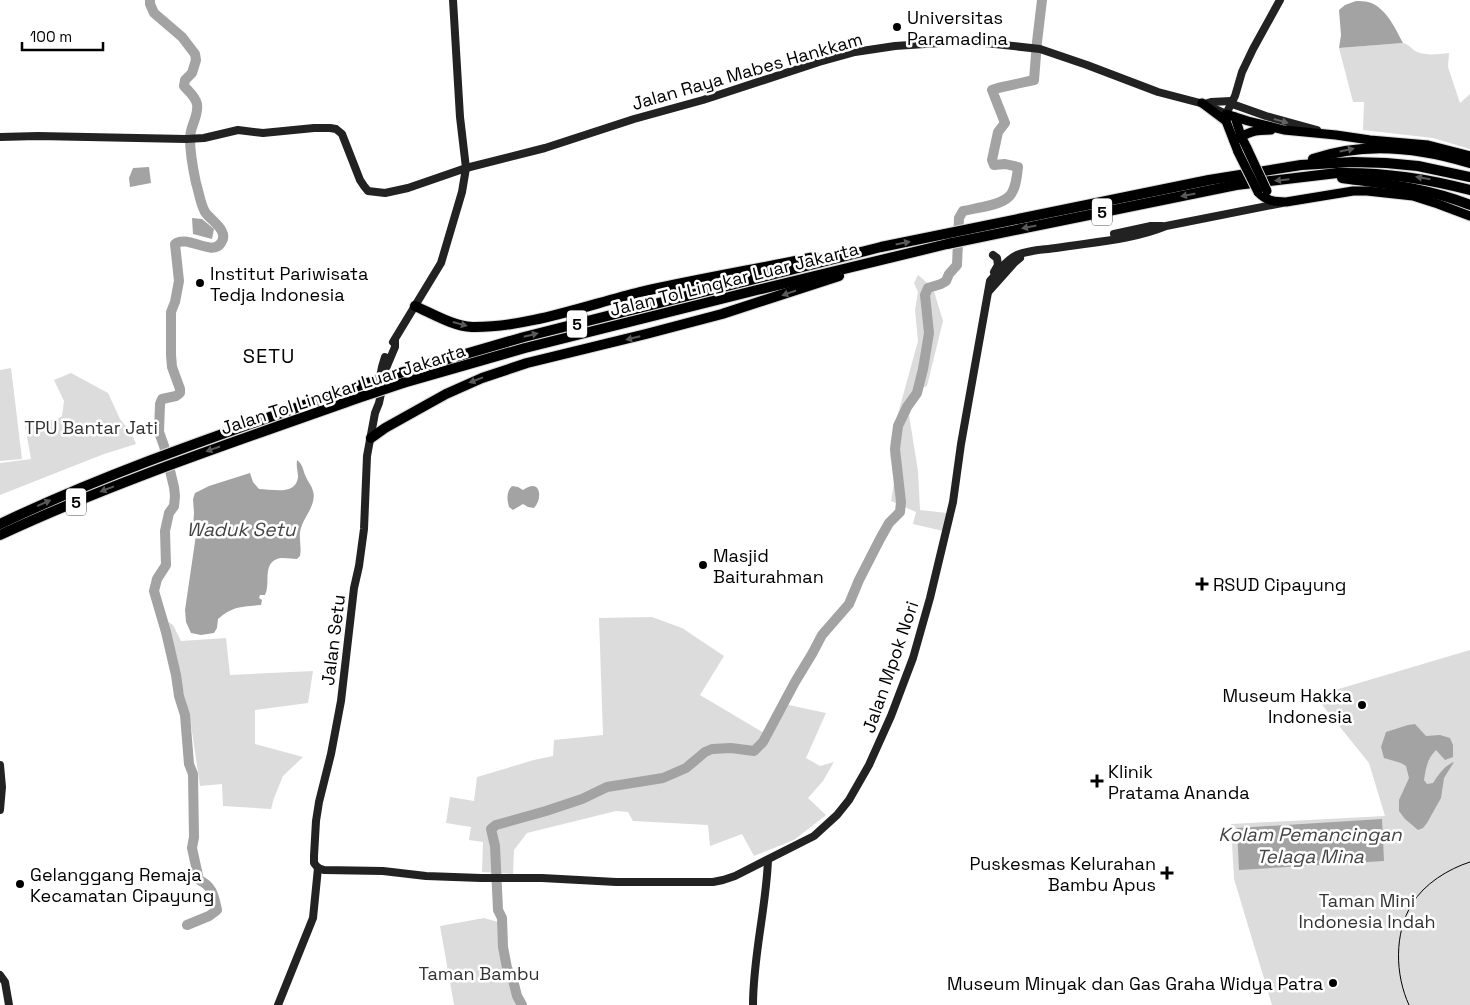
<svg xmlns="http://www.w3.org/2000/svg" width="1470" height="1005" font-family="'Space Grotesk',sans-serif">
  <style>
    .green { fill: #dcdcdc }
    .water { fill: #a3a3a3 }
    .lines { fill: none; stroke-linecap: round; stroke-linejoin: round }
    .river { stroke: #a3a3a3; stroke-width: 10 }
    .primary-casing { stroke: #dbdbdb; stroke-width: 11 }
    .highway-casing { stroke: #dbdbdb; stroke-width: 12 }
    .secondary { stroke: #222; stroke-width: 8 }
    .primary { stroke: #000; stroke-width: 9 }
    .highway { stroke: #000; stroke-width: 10 }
    .tram { stroke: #000; stroke-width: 1 }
    .primary-bridge-casing { stroke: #dbdbdb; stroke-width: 11; stroke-linecap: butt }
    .highway-bridge-casing { stroke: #dbdbdb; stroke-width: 12; stroke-linecap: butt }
    .primary-bridge { stroke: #000; stroke-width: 9 }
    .highway-bridge { stroke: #000; stroke-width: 10 }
    .oneway { fill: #646464 }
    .oneway2 { fill: #595959 }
    .poi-dot { fill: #000; stroke: #fff; stroke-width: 2 }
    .labels { text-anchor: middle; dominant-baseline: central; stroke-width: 5; stroke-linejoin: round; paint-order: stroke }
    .shield { fill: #fff; stroke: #4c4c4c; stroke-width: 1 }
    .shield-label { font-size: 16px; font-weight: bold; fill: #000 }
    .poi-label { font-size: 18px; fill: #000; stroke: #fff; text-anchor: start }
    .street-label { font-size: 18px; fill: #000; stroke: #fff }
    .park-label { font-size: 18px; fill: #333; stroke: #fff }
    .water-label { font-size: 19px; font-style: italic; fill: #444; stroke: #fff }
    .quarter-label { font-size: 20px; letter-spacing: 1px; fill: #000; stroke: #fff }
  </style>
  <rect width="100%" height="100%" fill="#fff"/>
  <g class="green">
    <path d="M 1403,43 C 1409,44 1411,49 1417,52 C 1427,56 1438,54 1449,53 L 1448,67 L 1460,103 L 1470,94 L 1470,149 L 1433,138 L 1363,130 L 1364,102 L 1353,102 L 1339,48 Z"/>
    <path d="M 918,275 L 933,288 L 943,321 L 927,386 L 920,389 L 909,415 L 918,471 L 920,510 L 947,513 L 943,531 L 913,524 L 916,512 L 891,501 L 894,483 L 890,454 L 891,439 L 918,341 L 915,310 L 918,292 L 914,283 Z"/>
    <path d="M 11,368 L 22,459 L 0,461 L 0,370 Z"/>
    <path d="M 71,373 L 108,393 L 120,419 L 132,434 L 136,444 L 104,454 L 0,495 L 0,463 L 31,459 L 25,426 L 44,420 L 56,420 L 62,416 L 64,401 L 54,380 Z"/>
    <path d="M 652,617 L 682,628 L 724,656 L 700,695 L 764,733 L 784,704 L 826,713 L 806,758 L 820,766 L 834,762 L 823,781 L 808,798 L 826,815 L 794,840 L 754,856 L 742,834 L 710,846 L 708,825 L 633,821 L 628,812 L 616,811 L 527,833 L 514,850 L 513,874 L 482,872 L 483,842 L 469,840 L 471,827 L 446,823 L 450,797 L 474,801 L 477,777 L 534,760 L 553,756 L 554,740 L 603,735 L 599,618 Z"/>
    <path d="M 167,621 L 173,625 L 181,641 L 226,638 L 230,675 L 313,671 L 308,703 L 255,710 L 255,744 L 303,757 L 283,776 L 274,798 L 271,809 L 223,806 L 222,784 L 200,786 L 191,725 Z"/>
    <path d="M 1470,650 L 1470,1005 L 1272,1005 L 1234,879 L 1231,824 L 1385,816 L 1369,763 L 1315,696 Z"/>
    <path d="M 484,918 L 498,922 L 500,943 L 521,1005 L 454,1005 L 440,926 Z"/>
  </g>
  <g class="water">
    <path d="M 1356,1 C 1360,1 1364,1 1368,2 C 1386,7 1395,28 1403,43 L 1339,48 L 1341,35 L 1339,10 L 1345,5 Z"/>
    <path d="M 149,167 L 151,183 L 130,187 L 129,178 L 133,168 Z"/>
    <path d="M 192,218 L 202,219 L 214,229 L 212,239 L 193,234 Z"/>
    <path d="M 297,460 C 303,464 303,471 306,477 C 308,482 312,486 313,491 C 317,504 304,517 301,528 C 298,537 302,547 300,556 L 297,559 C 291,559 282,557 277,559 C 262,565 271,584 265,595 L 260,595 L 259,598 L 262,600 L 261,605 C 241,607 233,606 218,619 L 217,628 L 214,633 L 201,635 L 191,633 L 186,622 L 185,610 L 196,535 L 193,527 L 194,513 L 193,499 L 195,493 L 209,486 L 250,473 L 253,482 L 259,489 C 272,489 296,496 298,477 C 298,471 296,468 297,460 Z"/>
    <path d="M 512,486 L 518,487 L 523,490 C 541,477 543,499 534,508 L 528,507 L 523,504 L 513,510 L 509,507 C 507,500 506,492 512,486 Z"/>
    <path d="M 1408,725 L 1415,724 L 1426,736 L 1440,735 L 1450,738 L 1453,745 L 1453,757 L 1445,760 L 1436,750 C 1427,759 1426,768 1424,780 L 1427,784 L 1433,783 C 1438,775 1445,765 1454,762 L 1444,778 L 1441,798 L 1427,823 L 1423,828 L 1418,830 L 1405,819 L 1399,811 L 1399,800 L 1409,778 L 1406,766 L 1401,763 L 1384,758 L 1381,747 L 1386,732 Z"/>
    <path d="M 1382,819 L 1384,861 L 1239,870 L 1237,828 Z"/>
  </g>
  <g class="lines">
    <g class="river">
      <path d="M 150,0 L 150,4 L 154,13 L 182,37 L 195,54 L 196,60 L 192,73 L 185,80 L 184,86 C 189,92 195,96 197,104 C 199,116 190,126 190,138 C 190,152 193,169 196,183 C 199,192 200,203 205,212 C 210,220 230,231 221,243 C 212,257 187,234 175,244 L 179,281 L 175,302 L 171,312 L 171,355 L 172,367 L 180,389 L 180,393 L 176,396 L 162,399 L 160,404 L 159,432 L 164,446 L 174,487 L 175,496 L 174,506 L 169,513 L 165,531 L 166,565 L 157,579 L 154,591 L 166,632 L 176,675 L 179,696 L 185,715 L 189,764 L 193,774 L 194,837 L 192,848 L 199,880 C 213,886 214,897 217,910 L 209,916 L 187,925"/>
      <path d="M 522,1005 L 517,996 L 513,980 L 507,968 L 503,947 L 502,918 L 498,910 L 495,846 L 491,829 L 496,825 L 546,811 L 582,799 L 607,787 L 663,778 L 686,768 L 705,752 L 712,749 L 731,748 L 754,751 L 763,742 L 795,682 L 812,654 L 822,635 L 849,604 L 859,580 L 880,539 L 889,523 L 900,512 L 901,502 L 895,449 L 898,426 L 907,407 L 917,393 L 923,369 L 929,333 L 925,295 L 928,288 L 941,284 L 946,281 L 949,274 L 957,265 L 959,218 L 963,211 C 970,210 976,208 983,207 C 1011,201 1015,196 1018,167 L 1005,164 L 994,165 L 992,160 L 998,132 L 1005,123 L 992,90 L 998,88 L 1034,80 L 1037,42 L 1042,0"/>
    </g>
    <g class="primary-casing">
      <g id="primary">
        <path d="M 1202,103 L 1226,121"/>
        <path d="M 1235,117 L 1241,136 L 1247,148"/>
        <path d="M 1234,141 C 1248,132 1254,130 1271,130"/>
        <path d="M 1238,152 L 1226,121 L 1226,114 L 1248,121 L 1284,130 L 1336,135 L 1370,140 L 1428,145 L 1470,156"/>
        <path d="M 1258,192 C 1266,201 1275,202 1286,202 L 1353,191 L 1367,191 L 1413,196 L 1438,204 L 1470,216"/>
      </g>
    </g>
    <g class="highway-casing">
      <g id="highway">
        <path d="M 1313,159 C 1365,141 1418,147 1470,163"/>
        <path d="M 1342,178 C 1385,184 1429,188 1470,205"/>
        <path d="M 415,306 C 433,314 453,326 472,327 C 526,328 587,305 640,292 C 698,279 757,269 815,257"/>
        <path d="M 400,373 L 524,337 L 881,247 L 1209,180 L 1301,165 L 1353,162 L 1386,163 L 1418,166 L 1470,177"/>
        <path d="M 403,383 L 525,348 L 757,290 L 947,244 L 1236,185 L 1337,173 C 1383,172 1425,178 1470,190"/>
        <path d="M 371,438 L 385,428 L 446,394 L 482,378 L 527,363 L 646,334 L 722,314 L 839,276"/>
        <path d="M 0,524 C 117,468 240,428 361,385"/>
        <path d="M 0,535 C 116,481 237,441 358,398"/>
      </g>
    </g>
    <g class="secondary">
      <path d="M 1204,104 L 1211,102 L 1231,101"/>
      <path d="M 1235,105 L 1266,116 L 1317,130"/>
      <path d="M 0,137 L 38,136 L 186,139 L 204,138 L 238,130 L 263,133 L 314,128 L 330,128 L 336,129 L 342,134 L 360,180 L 364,186 L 368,191 L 385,193 L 408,188 L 466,168 L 545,148 L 634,119 L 703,100 L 819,62 L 855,52 L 895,46 L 940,43 L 985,43 L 1040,49 L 1087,65 L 1158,92 L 1204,104 L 1226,114 L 1235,96 L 1242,72 L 1253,49 L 1280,0"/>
      <path d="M 1114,234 L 1151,226 L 1162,226"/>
      <path d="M 993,255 L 997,258 L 998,265 L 994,272"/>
      <path d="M 989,291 L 1014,263 L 1020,258"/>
      <path d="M 393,342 L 441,263 L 462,192 L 466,168 L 460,117 L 453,0"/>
      <path d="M 379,382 L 382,367 L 385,357"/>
      <path d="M 0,765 L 2,787 L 0,810"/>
      <path d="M 318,868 L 324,870 L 383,871 L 426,876 L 481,878 L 542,878 L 616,882 L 713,882 L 723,880 L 735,876 L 814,836 L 837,815 L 849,800 L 869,765 L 891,716 L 913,658 L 930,598 L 953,502 L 961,444 L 990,281 C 998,272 1004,262 1015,256 C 1026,250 1043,250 1056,248 C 1093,242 1132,240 1166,226 L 1282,203"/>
      <path d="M 318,868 L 314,863 L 314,856 L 316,821 L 319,802 L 331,754 L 341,701 L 354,588 L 359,566 L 364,529 L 367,456 L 375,413 L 379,403 L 387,366 L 395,347 L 395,340"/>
      <path d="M 0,975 L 5,982 L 9,1005"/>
      <path d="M 278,1005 L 313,918 L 318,868"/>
      <path d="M 753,1005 C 753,956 766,909 768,860"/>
    </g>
    <use href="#primary" class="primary"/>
    <use href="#highway" class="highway"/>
    <path class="tram" d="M 1409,1005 C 1395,975 1394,933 1412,904 C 1424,884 1448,869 1470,862"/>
    <g class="primary-bridge-casing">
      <g id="primary-bridge">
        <path d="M 1247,148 L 1267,191"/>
        <path d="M 1238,152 L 1258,192"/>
      </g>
    </g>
    <g class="highway-bridge-casing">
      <g id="highway-bridge">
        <path d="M 361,385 L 400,373"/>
        <path d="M 358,398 L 403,383"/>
      </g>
    </g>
    <use href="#primary-bridge" class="primary-bridge"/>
    <use href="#highway-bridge" class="highway-bridge"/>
  </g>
  <defs><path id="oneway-solid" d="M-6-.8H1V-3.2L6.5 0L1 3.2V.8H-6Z" transform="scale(1.25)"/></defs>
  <use class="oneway" href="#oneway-solid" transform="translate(1281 121) rotate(16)"/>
  <g class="oneway2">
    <use href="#oneway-solid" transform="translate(1347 150) rotate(-12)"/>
    <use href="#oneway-solid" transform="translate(1423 178) rotate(-170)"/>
    <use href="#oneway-solid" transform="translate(1282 180) rotate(174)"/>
    <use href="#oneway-solid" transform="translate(1188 195) rotate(169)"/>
    <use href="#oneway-solid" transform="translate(1029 227) rotate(169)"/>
    <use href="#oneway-solid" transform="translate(903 243) rotate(-11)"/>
    <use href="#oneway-solid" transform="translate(789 293) rotate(161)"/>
    <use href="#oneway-solid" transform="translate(460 324) rotate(15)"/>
    <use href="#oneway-solid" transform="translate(531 335) rotate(-14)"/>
    <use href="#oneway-solid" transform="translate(633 338) rotate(166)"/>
    <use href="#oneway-solid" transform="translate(476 380) rotate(159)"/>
    <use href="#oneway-solid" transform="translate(213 449) rotate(161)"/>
    <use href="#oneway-solid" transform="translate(107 489) rotate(159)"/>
    <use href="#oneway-solid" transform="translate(44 503) rotate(-24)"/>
  </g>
  <g class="poi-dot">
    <circle cx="897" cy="27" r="5"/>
    <circle cx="200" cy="283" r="5"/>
    <circle cx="703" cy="565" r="5"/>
    <path d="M1199.5 576.5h5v5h5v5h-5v5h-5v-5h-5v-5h5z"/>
    <circle cx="1362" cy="705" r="5"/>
    <path d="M1094.5 773.5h5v5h5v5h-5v5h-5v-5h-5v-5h5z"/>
    <path d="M1164.5 865.5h5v5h5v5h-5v5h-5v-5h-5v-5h5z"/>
    <circle cx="20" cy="884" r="5"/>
    <circle cx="1333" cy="983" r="5"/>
  </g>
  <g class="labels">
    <g class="shield">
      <rect x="1092" y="198.5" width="20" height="27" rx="4"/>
      <rect x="567" y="310.5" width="20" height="27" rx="4"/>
      <rect x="66" y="488.5" width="20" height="27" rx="4"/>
    </g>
    <g class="shield-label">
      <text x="1102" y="212">5</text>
      <text x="577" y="324">5</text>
      <text x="76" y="502">5</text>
    </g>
    <g class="poi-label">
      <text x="907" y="17">Universitas<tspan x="907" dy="21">Paramadina</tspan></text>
      <text x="210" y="273">Institut Pariwisata<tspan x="210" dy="21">Tedja Indonesia</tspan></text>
      <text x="713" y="555">Masjid<tspan x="713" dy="21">Baiturahman</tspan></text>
      <text x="1213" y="584">RSUD Cipayung</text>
      <text x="1352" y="695" text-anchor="end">Museum Hakka<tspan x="1352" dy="21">Indonesia</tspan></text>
      <text x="1108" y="771">Klinik<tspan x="1108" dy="21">Pratama Ananda</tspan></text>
      <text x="1156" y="863" text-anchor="end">Puskesmas Kelurahan<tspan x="1156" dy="21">Bambu Apus</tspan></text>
      <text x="30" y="874">Gelanggang Remaja<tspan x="30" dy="21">Kecamatan Cipayung</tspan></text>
      <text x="1323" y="983" text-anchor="end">Museum Minyak dan Gas Graha Widya Patra</text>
    </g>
    <g class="street-label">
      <text transform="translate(747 71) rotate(-16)">Jalan Raya Mabes Hankkam</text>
      <text transform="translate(734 279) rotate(-14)">Jalan Tol Lingkar Luar Jakarta</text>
      <text transform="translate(343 389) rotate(-18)">Jalan Tol Lingkar Luar Jakarta</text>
      <text transform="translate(333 640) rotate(-83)">Jalan Setu</text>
      <text transform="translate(890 667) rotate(-71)">Jalan Mpok Nori</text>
    </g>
    <g class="park-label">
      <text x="91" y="427">TPU Bantar Jati</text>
      <text x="1367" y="900">Taman Mini<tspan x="1367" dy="21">Indonesia Indah</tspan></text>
      <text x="479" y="973">Taman Bambu</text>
    </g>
    <g class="water-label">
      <text x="241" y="529">Waduk Setu</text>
      <text x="1310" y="834">Kolam Pemancingan<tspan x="1310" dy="22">Telaga Mina</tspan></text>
    </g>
    <g class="quarter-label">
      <text x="269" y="356">SETU</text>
    </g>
  </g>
  <path d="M22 42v8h81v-8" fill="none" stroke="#000000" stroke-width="2.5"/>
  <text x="30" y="42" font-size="15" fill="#000000" stroke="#ffffff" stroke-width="4" paint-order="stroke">100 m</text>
</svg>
